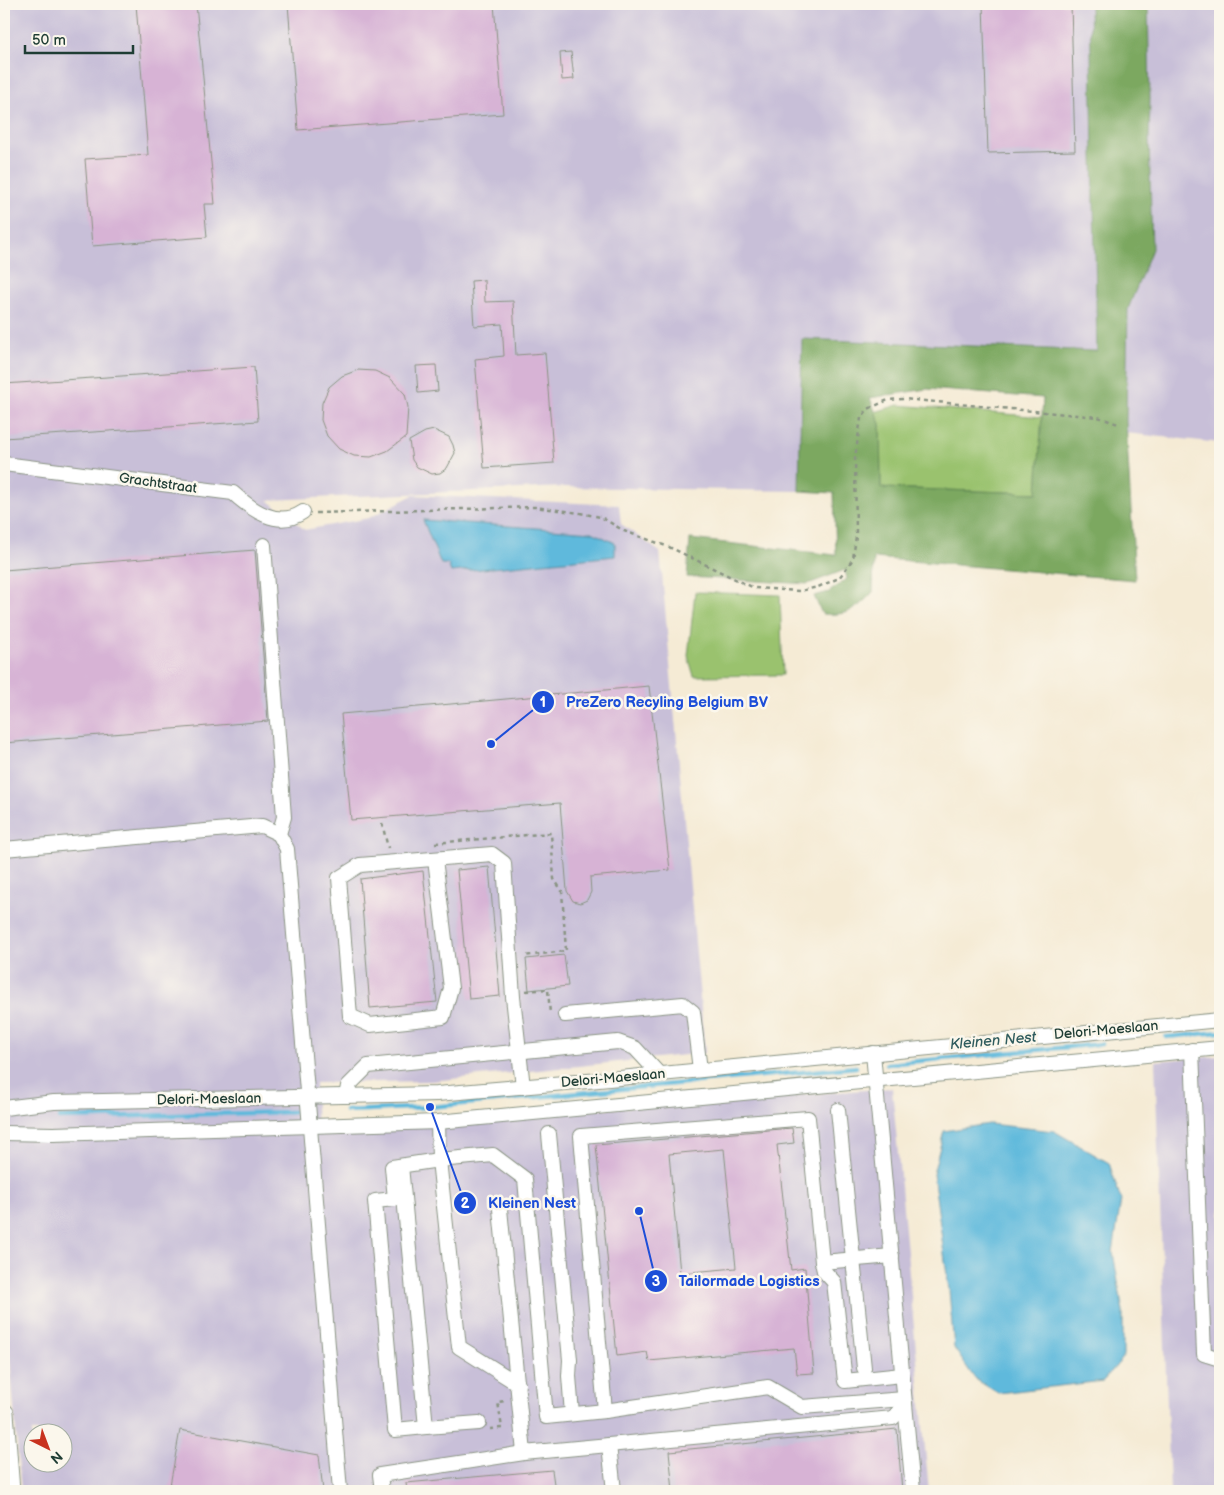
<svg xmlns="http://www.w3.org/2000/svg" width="1224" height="1495" font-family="'Balsamiq Sans',sans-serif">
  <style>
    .industrial { fill: #c8bfd8; fill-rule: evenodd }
    .green { fill: #9ac26e; stroke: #5c8051 }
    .forest { fill: #7ba861; stroke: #4d724a; fill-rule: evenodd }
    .water { fill: #5fb9dc; stroke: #3f7b88 }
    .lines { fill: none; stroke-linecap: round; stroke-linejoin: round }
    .stream { stroke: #5fb9dc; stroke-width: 4.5 }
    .building { fill: #d7b3d5; fill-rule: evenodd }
    .minor-casing { stroke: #8a9484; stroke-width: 16 }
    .major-casing { stroke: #8a9484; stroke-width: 21 }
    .path { stroke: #8a9484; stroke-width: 2.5; stroke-dasharray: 4 4; stroke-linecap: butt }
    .minor { stroke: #fff; stroke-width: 14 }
    .major { stroke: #fff; stroke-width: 19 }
    .labels { text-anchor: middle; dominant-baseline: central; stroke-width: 5; stroke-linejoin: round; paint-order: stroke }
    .street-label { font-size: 14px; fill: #1f3d34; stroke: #fbf7ec }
    .water-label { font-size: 15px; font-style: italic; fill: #2f5c5e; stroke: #fbf7ec }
    .leader { fill: none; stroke: #1d4ed8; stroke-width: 2 }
    .callout-dot { fill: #1d4ed8; stroke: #fbf7ec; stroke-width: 2 }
    .mark-label { font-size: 15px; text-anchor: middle; font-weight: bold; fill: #fff }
    .callout-label { font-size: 15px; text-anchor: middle; font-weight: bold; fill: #1d4ed8; stroke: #fbf7ec; stroke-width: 5; stroke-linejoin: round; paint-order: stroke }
  </style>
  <rect width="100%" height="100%" fill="#fbf7ec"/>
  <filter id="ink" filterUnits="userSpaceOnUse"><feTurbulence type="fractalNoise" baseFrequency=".02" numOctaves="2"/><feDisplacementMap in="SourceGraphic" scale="10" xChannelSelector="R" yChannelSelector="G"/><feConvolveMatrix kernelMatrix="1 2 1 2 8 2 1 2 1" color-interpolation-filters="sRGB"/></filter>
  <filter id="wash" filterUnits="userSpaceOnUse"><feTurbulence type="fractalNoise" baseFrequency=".0096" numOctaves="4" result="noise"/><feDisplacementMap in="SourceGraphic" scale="20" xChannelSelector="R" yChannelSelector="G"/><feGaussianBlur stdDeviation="1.12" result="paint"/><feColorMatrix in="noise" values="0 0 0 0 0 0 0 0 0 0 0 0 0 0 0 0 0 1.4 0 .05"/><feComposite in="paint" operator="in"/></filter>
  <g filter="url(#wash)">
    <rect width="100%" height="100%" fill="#f5ebd5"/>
    <g class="industrial">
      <path d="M 4,4 L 1090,4 L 1097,351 L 802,339 L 799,491 L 565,487 L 268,500 L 305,530 L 369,518 L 413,495 L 619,505 L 621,524 L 660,552 L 705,1053 L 432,1081 L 315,1083 L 317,1130 L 892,1088 L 929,1491 L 21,1491 L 4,1289 ZM 32,1432 L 62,1432 L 62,1462 L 32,1462 Z"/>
      <path d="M 1149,4 L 1220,4 L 1220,443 L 1125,433 L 1128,309 L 1152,249 L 1149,140 Z"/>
      <path d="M 1220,1056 L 1220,1491 L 1170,1491 L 1155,1061 Z"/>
    </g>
    <g class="green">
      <path d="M 898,405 L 1042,417 L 1037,493 L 881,488 L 880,424 L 875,412 Z"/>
      <path d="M 695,592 L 780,595 L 783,675 L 694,676 L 688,656 Z"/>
    </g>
    <path class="forest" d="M 1090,4 L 1148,4 L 1150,99 L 1149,140 L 1152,249 L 1128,309 L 1126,421 L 1135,580 L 874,558 L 873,592 C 856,610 848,616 822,614 L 814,596 L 829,592 L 847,579 L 845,570 L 808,584 L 687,577 L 690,539 L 836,555 L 834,493 L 799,491 L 802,339 L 1097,351 ZM 927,389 L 1043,398 L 1037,493 L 881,488 L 880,424 L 870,398 Z"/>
    <g class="water">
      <path d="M 423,520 L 592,532 L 615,543 L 615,556 L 451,572 L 448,564 L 441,564 Z"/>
      <path d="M 989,1124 L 1054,1131 L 1109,1163 L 1121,1200 L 1113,1252 L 1123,1312 L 1123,1358 L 1103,1381 L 998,1393 L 975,1379 L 954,1348 L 949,1290 L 933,1174 L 944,1131 Z"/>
    </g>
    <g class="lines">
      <g class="stream">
        <path d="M 1166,1037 L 1220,1032"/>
        <path d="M 887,1064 L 1101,1044"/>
        <path d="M 346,1111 L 430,1107 L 856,1067"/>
        <path d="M 59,1118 L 293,1112"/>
      </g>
    </g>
    <g id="blocks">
      <g class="building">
        <path d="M 136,4 L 196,4 L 215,204 L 204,204 L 207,237 L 92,246 L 85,159 L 148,155 Z"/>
        <path d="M 288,4 L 494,4 L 503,114 L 298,130 Z"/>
        <path d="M 983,4 L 1071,4 L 1075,151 L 988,153 Z"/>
        <path d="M 571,52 L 574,79 L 562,80 L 560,53 Z"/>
        <path d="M 484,280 L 485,302 L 513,301 L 516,355 L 545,353 L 554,463 L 484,468 L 475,359 L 504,356 L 502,324 L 474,326 L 471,281 Z"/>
        <path d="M 436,365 L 438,391 L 418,393 L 416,366 Z"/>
        <path d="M 254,367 L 258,421 L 4,438 L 4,384 Z"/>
        <path d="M 358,370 L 375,371 L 390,378 L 405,394 L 408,407 L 406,437 L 387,451 L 371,457 L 354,456 L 339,449 L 327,436 L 321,420 L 322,403 L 329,387 L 342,376 Z"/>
        <path d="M 434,430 L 449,437 L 453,445 L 455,453 L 447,468 L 440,473 L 432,474 L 417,467 L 412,460 L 409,441 L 425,432 Z"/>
        <path d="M 255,550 L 268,721 L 4,743 L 4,570 Z"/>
        <path d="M 649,686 L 670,870 L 590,877 L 591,892 L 587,900 L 580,903 L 573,901 L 567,891 L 560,803 L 351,820 L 341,714 Z"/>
        <path d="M 489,867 L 500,996 L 469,999 L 457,870 Z"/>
        <path d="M 423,871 L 437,1002 L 370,1008 L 360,879 Z"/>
        <path d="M 564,955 L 568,986 L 529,990 L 526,959 Z"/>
        <path d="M 792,1128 L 794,1143 L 777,1145 L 791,1270 L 805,1268 L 814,1373 L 797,1374 L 794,1348 L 649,1361 L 647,1352 L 617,1356 L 596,1145 ZM 724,1149 L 736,1268 L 680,1273 L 669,1154 Z"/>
        <path d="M 897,1429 L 902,1491 L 673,1491 L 669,1451 Z"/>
        <path d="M 180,1430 L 319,1455 L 323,1491 L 169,1491 Z"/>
        <path d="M 552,1470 L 555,1491 L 407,1491 L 406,1483 Z"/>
      </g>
    </g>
  </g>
  <g filter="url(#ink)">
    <use href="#blocks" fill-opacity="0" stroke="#8a9484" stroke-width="1"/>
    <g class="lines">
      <g class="minor-casing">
        <g id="minor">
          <path d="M 4,464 L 233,493 C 252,510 278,529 303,512"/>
          <path d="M 264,545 L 284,817 L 279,834 L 287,849 L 340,1491"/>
          <path d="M 4,849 L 262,826 L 279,834"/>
          <path d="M 435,859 L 451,988 L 443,1017 L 370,1025 L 350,1016 L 339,878 L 360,865 L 492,854 L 504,863 L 513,997 L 523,1087"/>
          <path d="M 565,1015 L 683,1004 L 693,1012 L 700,1070"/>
          <path d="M 1192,1050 L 1204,1354 L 1220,1359"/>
          <path d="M 346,1096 L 348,1086 L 368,1066 L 618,1042 L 635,1048 L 659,1074"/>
          <path d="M 4,1108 L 54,1102 L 437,1094 L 599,1080 L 1220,1020"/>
          <path d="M 838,1110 L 864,1368"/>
          <path d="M 438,1122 L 439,1160 L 459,1347 L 518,1384"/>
          <path d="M 4,1133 L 53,1134 L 438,1122 L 1220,1048"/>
          <path d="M 549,1134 L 570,1360 L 569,1376 L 572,1414"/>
          <path d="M 401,1166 L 426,1427 L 395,1430 L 375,1201 L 395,1199 L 392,1167 L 439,1160 L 493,1155 L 525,1179 L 546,1417 L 605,1411 L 581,1136 L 808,1118 L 822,1262 L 892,1256"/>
          <path d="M 500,1209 L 524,1453 L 893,1418 L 905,1404 L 873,1053"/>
          <path d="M 822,1262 L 824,1271 L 834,1282 L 845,1381 L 902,1375"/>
          <path d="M 905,1404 L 913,1491"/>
          <path d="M 605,1411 L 768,1387 L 802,1407 L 904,1399"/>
          <path d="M 426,1427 L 479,1423"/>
          <path d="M 609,1445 L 614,1491"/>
          <path d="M 382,1491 L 380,1475 L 524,1453"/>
        </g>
      </g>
      <g class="major-casing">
        <path id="major" d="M 4,1413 L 10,1491"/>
      </g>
      <g class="path">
        <path d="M 316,513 L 535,507 L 580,513 L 601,517 L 624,531 L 669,547 L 754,588 L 800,591 L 818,587 L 839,578 L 853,559 L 856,536 L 855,458 L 861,418 L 868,409 L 888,400 L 904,399 L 1098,417 L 1118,424"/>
        <path d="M 382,823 L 388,848"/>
        <path d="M 435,843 L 551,833 L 554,879 L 562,891 L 566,951 L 524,956"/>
        <path d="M 526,991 L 548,989 L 550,1014"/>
        <path d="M 490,1429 L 502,1428 L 498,1402 L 505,1401"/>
      </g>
      <use href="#minor" class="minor"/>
      <use href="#major" class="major"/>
    </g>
  </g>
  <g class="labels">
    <g class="street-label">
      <text transform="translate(158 483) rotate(8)">Grachtstraat</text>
      <text transform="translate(1106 1030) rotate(-5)">Delori-Maeslaan</text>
      <text transform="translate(613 1078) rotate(-5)">Delori-Maeslaan</text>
      <text transform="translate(209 1099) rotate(-1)">Delori-Maeslaan</text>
    </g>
    <g class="water-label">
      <text transform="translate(993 1041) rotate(-5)">Kleinen Nest</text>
    </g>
  </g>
  <path class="leader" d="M491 744L543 702M430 1107L465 1203M639 1211L656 1281"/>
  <g class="callout-dot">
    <circle cx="491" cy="744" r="5"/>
    <circle cx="430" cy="1107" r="5"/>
    <circle cx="639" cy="1211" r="5"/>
    <circle cx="543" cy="702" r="12"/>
    <circle cx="465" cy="1203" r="12"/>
    <circle cx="656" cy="1281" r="12"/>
  </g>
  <g class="mark-label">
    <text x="543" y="707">1</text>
    <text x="465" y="1208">2</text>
    <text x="656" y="1286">3</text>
  </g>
  <g class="callout-label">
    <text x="667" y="707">PreZero Recyling Belgium BV</text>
    <text x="532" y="1208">Kleinen Nest</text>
    <text x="749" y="1286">Tailormade Logistics</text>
  </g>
  <rect width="1224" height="1495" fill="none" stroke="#fbf7ec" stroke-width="20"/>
  <g transform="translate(48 1448) rotate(138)"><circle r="24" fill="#fbf7ec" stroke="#a3ada2"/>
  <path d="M0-4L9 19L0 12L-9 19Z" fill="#c8321e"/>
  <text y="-8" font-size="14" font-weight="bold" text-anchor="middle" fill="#1f3d34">N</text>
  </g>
  <path d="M25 45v8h108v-8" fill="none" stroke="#1f3d34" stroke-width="2.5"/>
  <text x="32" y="45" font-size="15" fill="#1f3d34" stroke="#fbf7ec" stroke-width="4" paint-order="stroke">50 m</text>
</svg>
